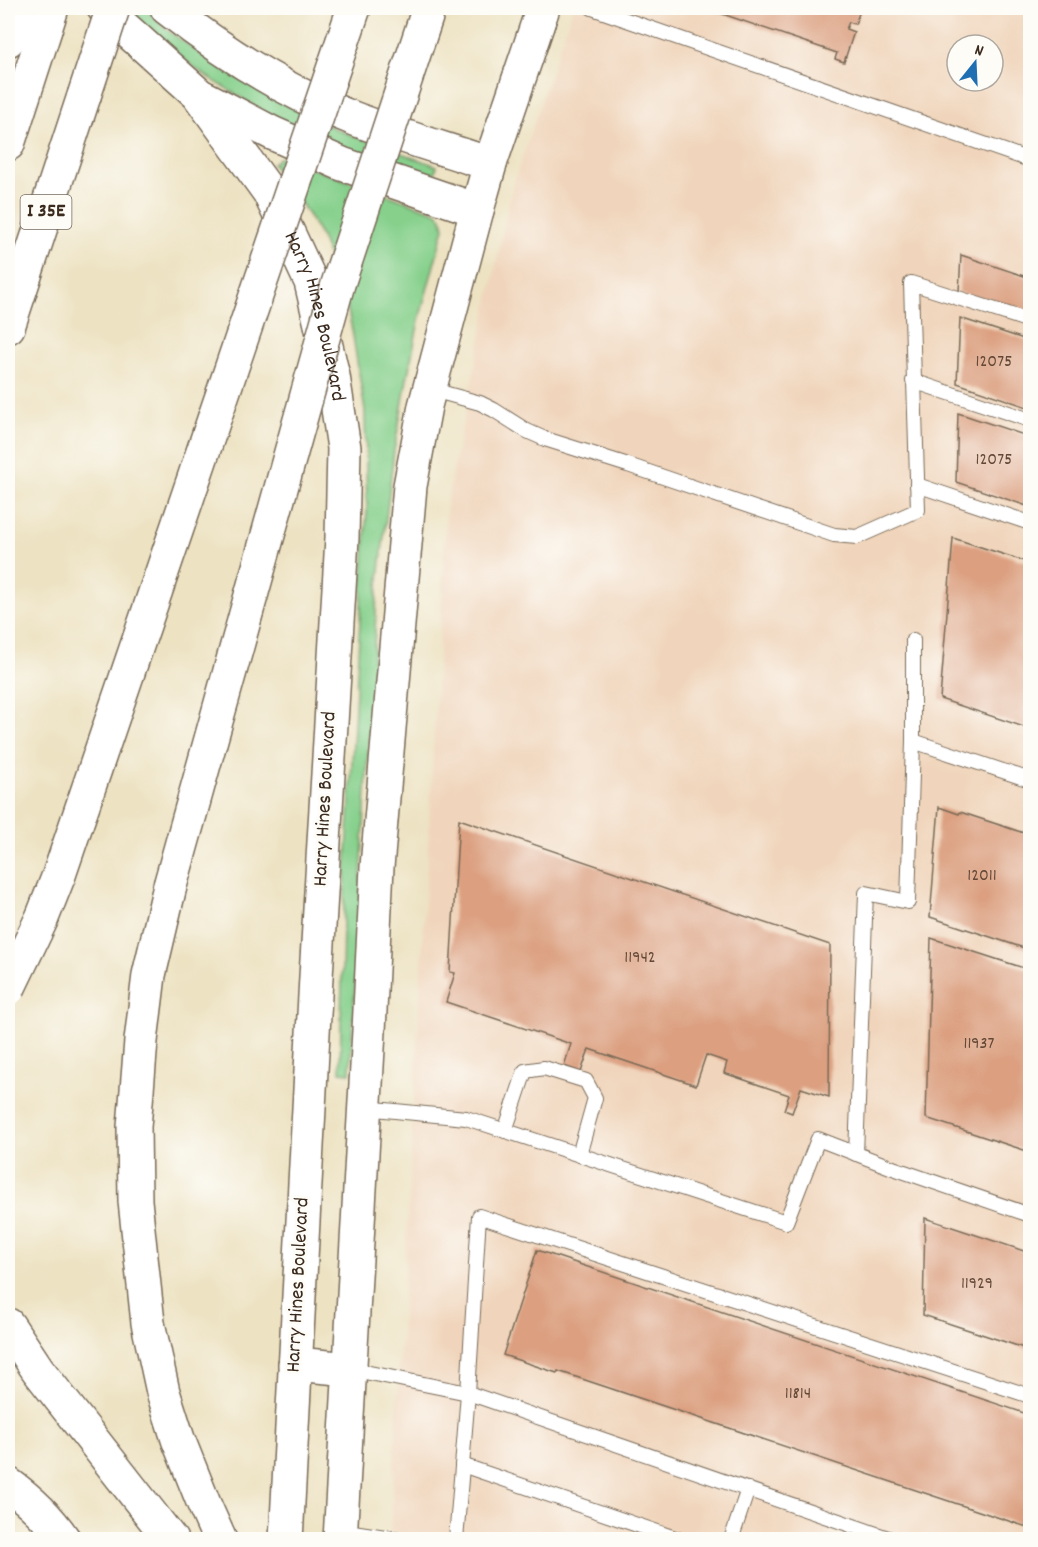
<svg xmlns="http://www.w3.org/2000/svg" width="1038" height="1547" font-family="Dekko,sans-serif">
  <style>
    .built { fill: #f0d5bc; fill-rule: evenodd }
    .green { fill: #86d08c; stroke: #607d55; stroke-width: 1.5 }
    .building { fill: #dca081 }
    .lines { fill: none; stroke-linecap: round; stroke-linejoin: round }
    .service-casing { stroke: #796a57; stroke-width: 16 }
    .secondary-casing { stroke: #796a57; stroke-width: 36 }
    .motorway-casing { stroke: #796a57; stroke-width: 36 }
    .service { stroke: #fff; stroke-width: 14 }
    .secondary { stroke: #fff; stroke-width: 33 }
    .motorway { stroke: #fff; stroke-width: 33 }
    .motorway-bridge-casing { stroke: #796a57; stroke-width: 36; stroke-linecap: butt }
    .motorway-bridge { stroke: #fff; stroke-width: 33 }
    .labels { text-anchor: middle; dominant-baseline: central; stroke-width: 6; stroke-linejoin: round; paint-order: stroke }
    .number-label { font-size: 18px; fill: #634837 }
    .shield { fill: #fdfcf7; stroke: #75695f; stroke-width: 1.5 }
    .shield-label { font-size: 20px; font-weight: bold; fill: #3b2a1e }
    .street-label { font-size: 21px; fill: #3b2a1e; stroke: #fdfcf7 }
  </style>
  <rect width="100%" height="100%" fill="#fdfcf7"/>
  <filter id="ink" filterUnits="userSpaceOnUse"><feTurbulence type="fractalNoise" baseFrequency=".0167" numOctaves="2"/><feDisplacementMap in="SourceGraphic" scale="12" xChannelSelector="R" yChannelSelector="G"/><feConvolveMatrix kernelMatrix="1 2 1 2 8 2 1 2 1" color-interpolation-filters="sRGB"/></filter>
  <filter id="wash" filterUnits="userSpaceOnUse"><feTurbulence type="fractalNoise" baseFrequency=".008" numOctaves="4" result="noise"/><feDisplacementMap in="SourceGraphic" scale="24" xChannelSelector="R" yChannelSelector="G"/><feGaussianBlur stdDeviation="1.35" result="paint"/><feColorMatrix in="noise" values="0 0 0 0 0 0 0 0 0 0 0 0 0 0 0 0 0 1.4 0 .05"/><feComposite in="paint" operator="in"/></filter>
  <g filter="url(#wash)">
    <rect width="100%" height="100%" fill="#ede2c2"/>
    <path class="built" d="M 573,8 L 1030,8 L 1030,1539 L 390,1540 L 447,501 L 512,188 ZM 957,45 L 993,45 L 993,81 L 957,81 Z"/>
    <g class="green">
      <path d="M 129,8 L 145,8 L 167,30 L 222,69 L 269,96 L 340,131 L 437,166 L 433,178 L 351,153 L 274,118 L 206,76 L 160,41 Z"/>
      <path d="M 280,157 L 438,213 L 442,218 L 444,228 L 419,320 L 407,379 L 394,451 L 377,595 L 350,1073 L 340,1072 L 343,925 L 359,637 L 367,510 L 365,411 L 352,330 L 345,296 L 320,235 L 303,206 L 272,164 Z"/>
    </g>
    <g id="blocks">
      <g class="building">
        <path d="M 705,8 L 861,8 L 855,24 L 849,22 L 846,29 L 854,32 L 844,62 L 835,59 L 837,53 Z"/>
        <path d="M 961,255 L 1030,278 L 1030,315 L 959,292 Z"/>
        <path d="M 960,318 L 1030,341 L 1030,408 L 957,383 Z"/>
        <path d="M 958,413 L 1030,437 L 1030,507 L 956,482 Z"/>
        <path d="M 953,538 L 1030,563 L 1030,729 L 940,699 Z"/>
        <path d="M 939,807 L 959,814 L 960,812 L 1030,835 L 1030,950 L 930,917 Z"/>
        <path d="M 459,819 L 830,945 L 829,1097 L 801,1088 L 792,1113 L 784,1110 L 789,1095 L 724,1073 L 727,1062 L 706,1055 L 696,1085 L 589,1049 L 581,1072 L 564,1066 L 571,1044 L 446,1002 L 455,973 L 450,972 Z"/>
        <path d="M 931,938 L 1030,970 L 1030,1152 L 926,1118 Z"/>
        <path d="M 925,1218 L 1030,1253 L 1030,1350 L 923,1315 Z"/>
        <path d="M 537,1250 L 1030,1415 L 1030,1528 L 558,1371 L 557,1373 L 503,1355 Z"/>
      </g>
    </g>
  </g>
  <g filter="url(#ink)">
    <use href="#blocks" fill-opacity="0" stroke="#796a57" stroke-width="1.5"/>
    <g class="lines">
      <g class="service-casing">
        <g id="service">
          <path d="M 592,8 L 1030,160"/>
          <path d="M 913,381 L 1030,420"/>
          <path d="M 429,389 L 480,403 L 494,410 L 527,431 L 545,439 L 628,465 L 834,535 L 857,537 L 918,510 L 911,283 L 1030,321"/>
          <path d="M 917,485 L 1030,523"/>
          <path d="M 913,741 L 1030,780"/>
          <path d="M 365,1108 L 466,1118 L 786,1222 L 818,1139 L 893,1168 L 1030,1215"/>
          <path d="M 505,1131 L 525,1071 L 544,1068 L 586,1081 L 595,1098 L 579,1155"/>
          <path d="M 856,1154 L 866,893 L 908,902 L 913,741 L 913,640"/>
          <path d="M 350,1369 L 468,1393 L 894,1540"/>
          <path d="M 462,1465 L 681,1540"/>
          <path d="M 340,1530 L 405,1540"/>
          <path d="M 456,1540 L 468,1393 L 479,1216 L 1030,1396"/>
          <path d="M 731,1540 L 748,1489"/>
        </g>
      </g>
      <g class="secondary-casing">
        <g id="secondary">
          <path id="s1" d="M 104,8 L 120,24 L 198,94 L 269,192 L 311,282 L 333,376 L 344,448 L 342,538 L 316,977 L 286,1540"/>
          <path d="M 167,8 C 224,53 287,93 355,119 C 400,136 445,149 490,164"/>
          <path d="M 205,98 L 272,133 L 342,164 L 477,210"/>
          <path d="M 295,1364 L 350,1369"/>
          <path d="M 340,1540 L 369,1031 L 377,867 L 410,486 L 425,406 L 477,210 L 490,164 L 543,8"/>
        </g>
      </g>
      <g class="motorway-casing">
        <g id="motorway">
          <path d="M 8,40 L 18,8"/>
          <path d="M 8,144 L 52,8"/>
          <path d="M 8,327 L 84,96"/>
          <path d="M 170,886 L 149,975 L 141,1041 L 134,1127 L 135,1201 L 148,1323 L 163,1392 L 178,1439 L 204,1504 L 220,1540"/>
          <path d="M 8,1325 L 38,1370 L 171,1540"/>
          <path d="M 8,1484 C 29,1499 49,1518 64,1540"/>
        </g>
      </g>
      <use href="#service" class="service"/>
      <use href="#secondary" class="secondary"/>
      <use href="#motorway" class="motorway"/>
      <g class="motorway-bridge-casing">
        <g id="motorway-bridge">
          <path d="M 84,96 L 113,8"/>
          <path d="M 170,886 L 338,284 L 429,8"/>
          <path d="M 8,989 L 42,918 L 59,875 L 354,8"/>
        </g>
      </g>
      <use href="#motorway-bridge" class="motorway-bridge"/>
    </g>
  </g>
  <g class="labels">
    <g class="number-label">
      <text x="994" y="362">12075</text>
      <text x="994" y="460">12075</text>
      <text x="982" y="876">12011</text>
      <text x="640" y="958">11942</text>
      <text x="979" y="1044">11937</text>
      <text x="977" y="1284">11929</text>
      <text x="798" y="1394">11814</text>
    </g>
    <rect class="shield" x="20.5" y="195" width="51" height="34" rx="4.5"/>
    <g class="shield-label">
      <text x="46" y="212">I 35E</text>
    </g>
    <g class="street-label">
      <text stroke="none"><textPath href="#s1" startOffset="382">Harry Hines Boulevard</textPath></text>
      <text transform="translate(326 799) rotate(-87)">Harry Hines Boulevard</text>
      <text transform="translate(299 1285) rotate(-87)">Harry Hines Boulevard</text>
    </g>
  </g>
  <rect width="1038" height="1547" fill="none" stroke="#fdfcf7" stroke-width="30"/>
  <g transform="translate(975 63) rotate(18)"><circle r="28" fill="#fdfcf7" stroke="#afa8a0" stroke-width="1.5"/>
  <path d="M0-4.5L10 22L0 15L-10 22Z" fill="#1f6fb2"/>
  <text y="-9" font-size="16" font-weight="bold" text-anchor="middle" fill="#3b2a1e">N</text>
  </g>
</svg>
